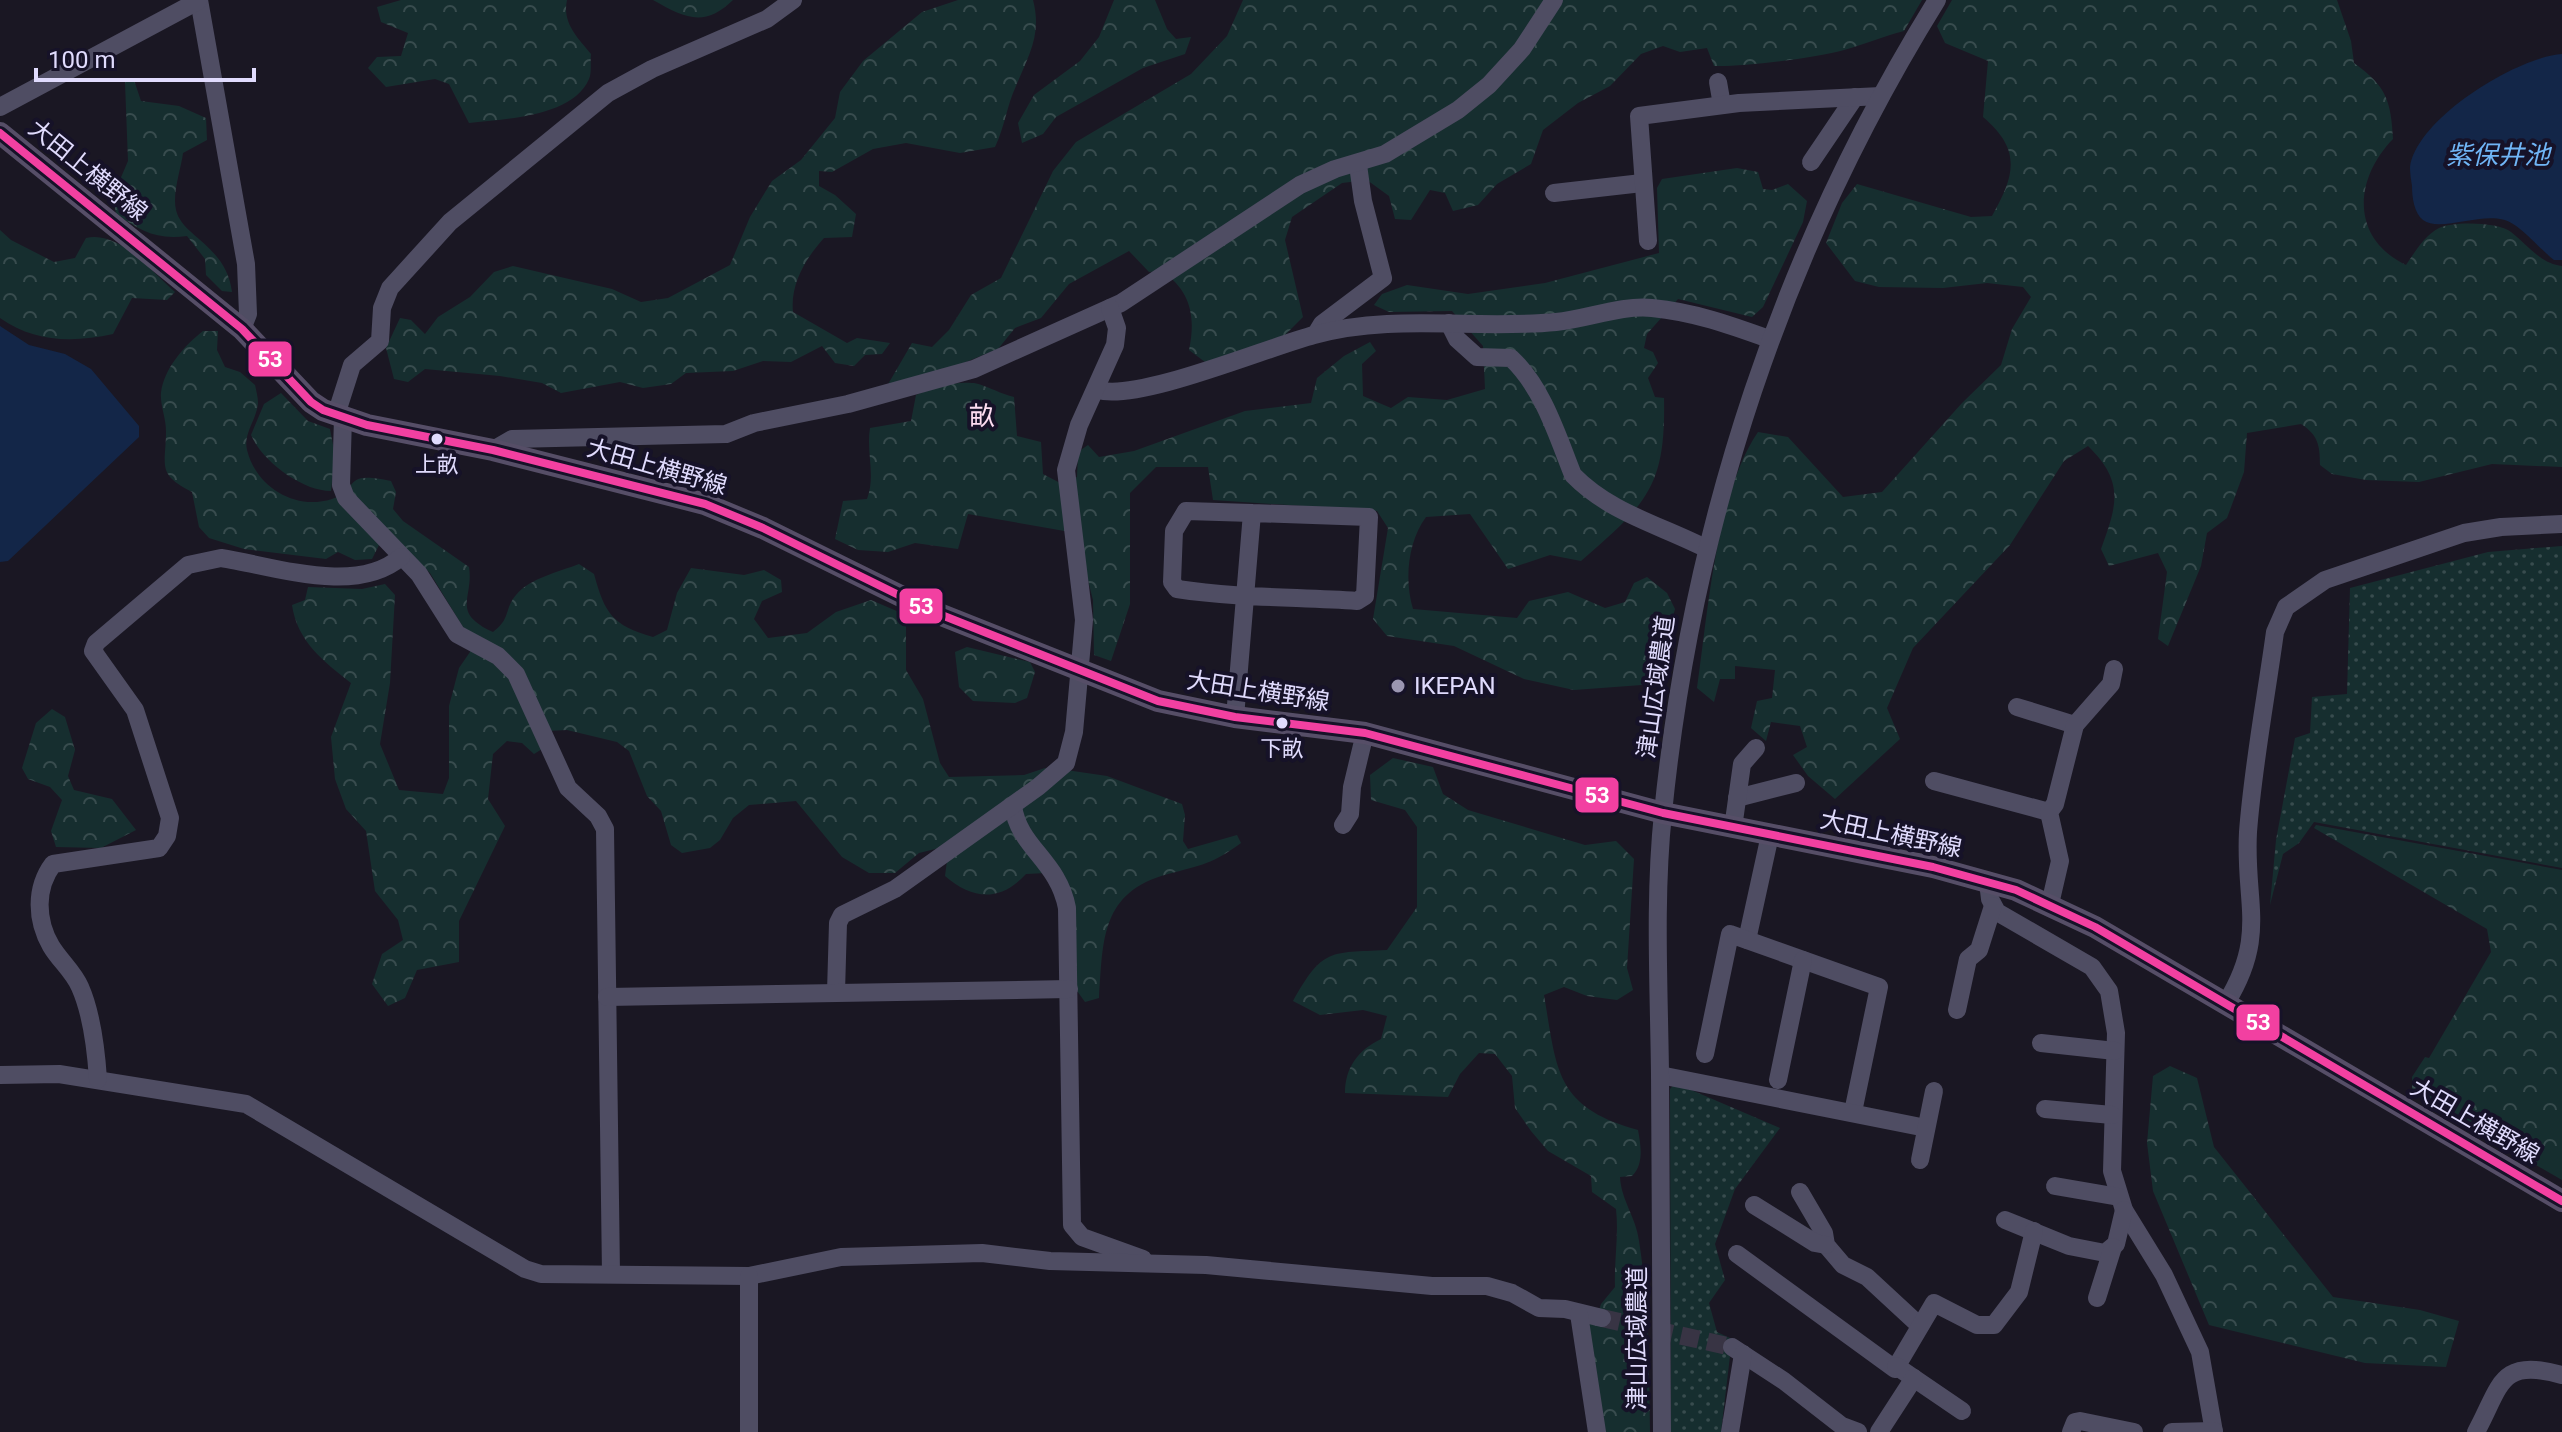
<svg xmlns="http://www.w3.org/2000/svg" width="2562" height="1432" font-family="Roboto,'Noto Sans JP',sans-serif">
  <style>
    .grass { fill: url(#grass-dots) }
    .forest { fill: url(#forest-crowns) }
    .water { fill: #132648 }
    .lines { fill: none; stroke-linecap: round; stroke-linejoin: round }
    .minor-tunnel { stroke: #383444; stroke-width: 18; stroke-dasharray: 18 9; stroke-linecap: butt }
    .minor { stroke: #4f4d63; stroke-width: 18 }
    .major { stroke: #564e67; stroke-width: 22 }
    .bus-1-casing { stroke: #161228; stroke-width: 14 }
    .bus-1 { stroke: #f240a1; stroke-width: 8 }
    .bus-dot { fill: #e0dbfd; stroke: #161228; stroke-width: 3 }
    .poi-dot { fill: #9b96b1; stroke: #161228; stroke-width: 3 }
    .labels { text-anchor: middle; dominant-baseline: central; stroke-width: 8; stroke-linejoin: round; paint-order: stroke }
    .bus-label { font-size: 22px; fill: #e0dbfd; stroke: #161228 }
    .street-label { font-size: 24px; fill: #e0dbfd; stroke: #161228 }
    .poi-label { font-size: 24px; fill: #e0dbfd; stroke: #161228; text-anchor: start }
    .water-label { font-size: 26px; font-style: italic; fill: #70b5f6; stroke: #161228 }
    .neighbourhood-label { font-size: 26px; fill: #fdddf1; stroke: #161228 }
    .line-badge { stroke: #161228; stroke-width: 3 }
    .badge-label { font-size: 22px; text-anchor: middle; font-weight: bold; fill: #fff }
  </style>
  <defs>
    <pattern id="grass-dots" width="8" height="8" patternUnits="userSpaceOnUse" patternTransform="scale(2)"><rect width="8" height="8" fill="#162e2f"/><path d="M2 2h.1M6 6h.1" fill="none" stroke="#384c4e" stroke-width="1.8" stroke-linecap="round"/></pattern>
    <pattern id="forest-crowns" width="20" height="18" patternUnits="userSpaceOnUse" patternTransform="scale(2)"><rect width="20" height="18" fill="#162e2f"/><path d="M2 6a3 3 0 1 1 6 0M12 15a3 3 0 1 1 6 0" fill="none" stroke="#384c4e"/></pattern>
  </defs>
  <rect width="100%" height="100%" fill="#1a1723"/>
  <g class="grass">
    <path d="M 2562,546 L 2562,868 L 2314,822 L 2299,843 L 2283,854 L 2270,905 L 2276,840 L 2295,738 L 2310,733 L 2312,697 L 2347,694 L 2350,588 L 2488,552 Z"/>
    <path d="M 1675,1083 L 1780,1128 L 1735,1189 L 1715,1244 L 1725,1280 L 1709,1303 L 1717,1332 L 1732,1339 L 1721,1432 L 1671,1432 L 1670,1089 Z"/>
  </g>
  <g class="forest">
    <path d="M 401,0 L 567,0 C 562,23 577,37 591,54 C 590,61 592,72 589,79 C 573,117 504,119 469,123 L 449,84 L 435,79 L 386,87 L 368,68 L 377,57 L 401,56 L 408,33 L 381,22 L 377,7 Z"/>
    <path d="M 653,0 L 733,0 C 704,28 685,18 653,0 Z"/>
    <path d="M 958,0 L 1033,0 C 1042,34 1029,55 1016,86 C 1007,105 1005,126 995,147 L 960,153 L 906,143 L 873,149 L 832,172 L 819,171 L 819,186 L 835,195 L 856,214 L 852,237 L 824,238 C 806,258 790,284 793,312 L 847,343 L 857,338 L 890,343 L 882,354 L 865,355 L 854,366 L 835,363 L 822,346 L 791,362 L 763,361 L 733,371 L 686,373 L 671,384 L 643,388 L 620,382 L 561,393 L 542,383 L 500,376 L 425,369 L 408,382 L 394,379 L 386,348 L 400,318 L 411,320 L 425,334 L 438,317 L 470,297 L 494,272 L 513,266 L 612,289 L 641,302 L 668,298 L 730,265 L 750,217 L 772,181 L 801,160 L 835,118 L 840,92 L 863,61 L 922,12 Z"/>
    <path d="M 1114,0 L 1155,0 L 1167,29 L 1176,39 L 1191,37 L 1185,54 L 1143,68 L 1056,117 L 1043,134 L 1022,143 L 1018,123 L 1034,95 L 1080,61 L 1099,37 Z"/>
    <path d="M 1243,0 L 1922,0 L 1904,31 C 1884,36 1865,44 1844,50 C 1817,58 1742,67 1714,66 L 1707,48 L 1680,52 L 1663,46 L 1641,54 L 1610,86 L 1578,103 L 1543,130 L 1531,164 L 1497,184 L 1478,205 L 1453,211 L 1445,193 L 1430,190 L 1411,220 L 1395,219 L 1389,196 L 1367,180 L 1342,183 L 1292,217 L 1285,240 L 1303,317 L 1284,336 L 1209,365 L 1189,350 C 1196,317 1191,291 1162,271 L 1149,272 L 1129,251 L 1069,284 L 1041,318 L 1015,328 L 998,349 L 951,368 L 887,386 L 912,343 L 932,347 L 949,330 L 971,295 L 1001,278 L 1053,171 L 1076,142 L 1191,74 L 1227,36 Z"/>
    <path d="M 1952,0 L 2337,0 L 2351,41 L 2354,63 C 2386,86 2391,100 2393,139 C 2354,179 2350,238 2406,265 C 2415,252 2424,236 2439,228 C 2453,221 2499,222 2511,232 C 2528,245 2539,263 2562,266 L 2562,467 L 2492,464 L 2419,482 L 2366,480 L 2332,474 L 2320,465 C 2320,445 2318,435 2301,424 L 2247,433 L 2244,472 L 2227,518 L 2207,533 L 2201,566 L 2168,646 L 2158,639 L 2167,572 L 2158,553 L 2109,566 L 2101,549 C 2117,505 2125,482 2088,446 L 2064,461 L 2010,545 L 1913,648 L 1887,708 L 1900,739 L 1835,799 L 1808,776 L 1793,755 L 1807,747 L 1800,726 L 1771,722 L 1766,741 L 1751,728 L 1757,701 L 1772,698 L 1775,670 L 1735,666 L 1735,679 L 1720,679 L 1714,702 L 1697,688 C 1708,613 1716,493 1758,432 L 1788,437 L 1843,497 L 1882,492 L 1962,403 L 2001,365 L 2012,329 L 2031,297 L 2023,287 L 1987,283 L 1943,288 L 1879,287 L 1855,281 L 1826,243 L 1842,203 L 1857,184 L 1971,217 L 1992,216 C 2015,175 2022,150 1983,117 L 1988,61 L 1945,43 L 1937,26 Z"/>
    <path d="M 134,80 L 141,101 L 179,106 L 206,118 L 207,140 L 183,153 C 181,169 172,194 176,210 C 182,237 226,245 232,292 L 222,291 L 206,275 L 205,259 L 187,236 C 156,240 141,231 116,214 L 113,196 L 128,161 L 125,82 Z"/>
    <path d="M 1737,168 L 1758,172 L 1763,189 L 1772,190 L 1788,184 L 1807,201 L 1803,222 L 1763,307 L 1752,317 L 1678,299 L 1647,334 L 1644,348 L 1653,352 L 1658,363 L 1648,378 L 1655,397 L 1664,398 C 1666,488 1646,504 1581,561 L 1550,555 L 1508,569 L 1470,514 L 1426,517 C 1408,541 1404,580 1413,609 L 1517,618 L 1529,601 L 1568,592 L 1605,608 L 1625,602 L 1634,583 L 1647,577 L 1667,593 L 1675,609 L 1655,684 L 1574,690 L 1524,679 L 1454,646 L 1387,636 L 1373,619 L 1388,528 L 1377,511 L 1213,500 L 1208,467 L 1156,467 L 1130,493 L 1130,604 L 1111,661 L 1094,655 L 1093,600 L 1076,533 L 968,514 L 958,549 L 915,543 L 888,552 L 858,550 L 835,539 L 843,501 L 867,499 C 876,475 866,453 870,428 L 911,421 L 916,395 C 932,388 953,381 972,383 C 982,383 1000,394 1014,397 L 1017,436 L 1041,442 L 1043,474 L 1062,484 L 1077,477 L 1078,452 L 1088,445 L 1099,457 L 1134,451 L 1245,411 L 1311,403 L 1317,378 L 1344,356 L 1370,342 L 1376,351 L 1362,364 L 1363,396 L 1391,408 L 1408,397 L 1447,400 L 1485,389 L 1483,346 L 1452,311 L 1389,312 L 1374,305 L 1382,294 L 1407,285 L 1468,294 L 1545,283 L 1659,253 L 1657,188 L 1662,179 Z"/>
    <path d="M 0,230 L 11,240 L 54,262 L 75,258 L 86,238 C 119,230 152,272 175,292 L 167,300 L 132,298 L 113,334 C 72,343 34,342 0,318 Z"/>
    <path d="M 203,331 L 218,331 L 217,350 L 225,367 L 240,372 L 255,385 C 256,390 258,397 258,403 C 257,419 243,433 247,450 C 256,487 295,511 332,499 C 361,490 340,470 391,481 L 396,492 L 393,509 L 403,521 L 469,567 C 474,598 450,612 493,632 C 511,619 504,609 516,595 C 530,578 559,572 579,564 L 594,574 C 605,614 612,625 653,637 L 667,630 L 677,593 L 691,568 L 744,575 L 764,570 L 781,580 L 782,592 L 762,601 L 754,619 L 768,638 L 807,633 L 836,612 L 871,600 L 906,615 L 906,670 L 923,699 L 940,763 L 949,777 L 1024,775 L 1045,768 L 1066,770 L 1107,776 L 1182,804 L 1185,815 L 1183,841 L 1188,849 L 1237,835 L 1241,843 C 1212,864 1202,865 1168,874 C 1101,892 1103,939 1099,998 L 1085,1002 L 1075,988 L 1073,902 L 1046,873 L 1026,874 C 1000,902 973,900 945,876 L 947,861 L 939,848 L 919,853 L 895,873 L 869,873 L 842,857 L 796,801 L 749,805 L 733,818 L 720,840 L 710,848 L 682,853 L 671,845 L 661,811 L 647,796 L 629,751 L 617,742 L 567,730 L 548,731 L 542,749 L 534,754 L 522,743 L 507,741 L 493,754 L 488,799 L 505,826 L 459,921 L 459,962 L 417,970 L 405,998 L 388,1006 L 372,984 L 382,954 L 403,940 L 398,920 L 375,891 L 366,831 L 346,809 L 335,779 L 331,737 L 351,683 C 324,662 297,641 292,605 L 305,600 L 308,587 L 362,589 L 385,584 L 395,595 L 390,683 L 380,744 L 399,790 L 443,794 L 449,778 L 449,706 L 459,668 L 470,652 L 469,637 L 430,573 L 400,545 L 379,545 L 372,559 L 355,560 L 338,552 L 326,559 L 244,549 L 209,538 L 199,527 L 192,492 C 156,474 166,466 166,431 C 166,418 160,405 161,393 C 164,368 185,345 203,331 Z"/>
    <path d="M 281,393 L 308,421 L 330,429 L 335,455 L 331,491 C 302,491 262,461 251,435 L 264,404 Z"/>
    <path d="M 967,647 L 1030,662 L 1035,672 L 1027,698 L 1015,703 L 973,701 L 959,687 L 955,652 Z"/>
    <path d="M 52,709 L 65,717 L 75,750 L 68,776 L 74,790 L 112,799 L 136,830 L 101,848 L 56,847 L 51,831 L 62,800 L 50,787 L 28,779 L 22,768 L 36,723 Z"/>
    <path d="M 1393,758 L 1433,767 L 1443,794 L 1468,810 L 1585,845 L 1616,841 L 1634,859 L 1627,968 L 1633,990 L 1617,1000 L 1587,996 L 1564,987 L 1544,995 C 1557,1071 1555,1107 1638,1130 C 1641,1146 1644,1164 1632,1176 L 1620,1177 C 1621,1200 1636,1217 1639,1241 C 1649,1304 1649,1368 1650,1432 L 1602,1432 L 1589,1324 L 1595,1322 L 1601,1304 L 1615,1287 C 1614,1260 1619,1235 1616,1209 L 1592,1192 L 1591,1176 L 1548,1151 L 1531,1131 L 1515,1108 L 1512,1076 L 1495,1054 L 1479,1053 L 1460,1074 L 1448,1097 L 1345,1093 C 1345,1068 1358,1050 1381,1039 L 1387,1016 L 1363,1010 L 1320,1015 L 1293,1001 C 1323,948 1329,953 1387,950 L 1417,907 L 1417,827 L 1405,810 L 1371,800 L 1370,775 Z"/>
    <path d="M 2316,825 L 2562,870 L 2562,1180 L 2412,1093 L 2412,1077 L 2425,1057 L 2429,1058 L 2491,952 L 2487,929 L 2314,828 Z"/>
    <path d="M 2170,1066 L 2197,1078 L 2214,1147 L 2333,1297 L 2420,1310 L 2459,1321 L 2446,1367 L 2365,1363 L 2209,1325 L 2153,1191 L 2147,1143 L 2153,1076 Z"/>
  </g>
  <g class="water">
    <path d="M 2562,54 L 2562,260 L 2554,260 C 2541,250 2526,232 2513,224 C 2489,207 2442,234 2423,220 C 2414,213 2412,197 2412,186 C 2411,180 2410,173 2410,167 C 2417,118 2517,57 2562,54 Z"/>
    <path d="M 0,326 L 29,345 L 65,354 L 91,369 L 139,426 L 139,437 L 8,561 L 0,562 Z"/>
  </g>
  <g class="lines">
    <path class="minor-tunnel" d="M 1602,1318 L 1732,1347"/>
    <g class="minor">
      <path d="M 199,0 L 246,264 L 248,314 L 242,329"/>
      <path d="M 1718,82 L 1722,105"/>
      <path d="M 0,107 L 198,1"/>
      <path d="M 1811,162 L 1855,97"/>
      <path d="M 1554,193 L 1642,183"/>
      <path d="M 1648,241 L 1639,116 L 1739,103 L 1881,96"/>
      <path d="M 1449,323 L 1457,339 L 1477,357 L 1511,358 C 1543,388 1557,435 1573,475 C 1610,513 1660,525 1705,548"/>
      <path d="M 1316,334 L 1322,324 L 1383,278 L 1363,201 L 1358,165"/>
      <path d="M 1098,390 C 1138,402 1268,347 1314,335 C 1393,313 1476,330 1556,322 C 1588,319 1620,305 1652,308 C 1694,312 1730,325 1769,339"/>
      <path d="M 336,415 L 352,365 L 380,341 L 382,308 L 390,288 L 450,222 L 608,93 L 652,69 L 767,19 L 793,0"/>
      <path d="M 343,418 L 341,485 L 346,498 L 419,574 L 457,634 L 498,656 L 516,674 L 568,788 L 598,816 L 605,829 L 611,1274"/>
      <path d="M 493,450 L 512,439 L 726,434 L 754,423 L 848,404 L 974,369 L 1121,303 L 1300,185 L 1335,169 L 1385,154 L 1458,110 L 1489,85 L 1522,49 L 1554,0"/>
      <path d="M 2017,707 L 2075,725"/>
      <path d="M 1235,717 L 1252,513 L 1186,511 L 1174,531 L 1172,582 L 1177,589 C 1236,598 1297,597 1357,601 L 1365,596 L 1369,517 L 1252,513"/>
      <path d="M 1934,781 L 2049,812"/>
      <path d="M 1737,798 L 1796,783"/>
      <path d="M 1013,806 C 1019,848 1058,860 1067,908 L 1072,1225 L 1082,1237 L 1143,1259"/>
      <path d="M 1343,825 L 1350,814 L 1352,787 L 1365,733"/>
      <path d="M 1733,828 L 1742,764 L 1756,748"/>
      <path d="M 1988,882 L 1990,899 L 1997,912 L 2092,967 L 2109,991 L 2116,1033 L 2112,1171 L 2124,1210 L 2164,1275 L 2200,1352 L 2214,1432"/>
      <path d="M 2050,904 L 2060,861 L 2049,812 L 2055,804 L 2075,725 L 2111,684 L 2114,669"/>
      <path d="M 1747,940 L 1770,835"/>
      <path d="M 836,992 L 838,923 L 842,915 L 895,889 L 1038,787 L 1066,763 L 1074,732 L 1084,620 L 1066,470 L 1079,425 L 1115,345 L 1117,328 L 1110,308"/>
      <path d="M 607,997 L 1069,989"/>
      <path d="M 2226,1003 C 2268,935 2244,903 2248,832 C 2253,765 2266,698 2275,632 L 2286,607 L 2325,580 L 2464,533 L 2501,527 L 2562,524"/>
      <path d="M 1957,1010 L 1968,959 L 1979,950 L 1993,906"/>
      <path d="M 2041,1043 L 2115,1051"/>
      <path d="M 1705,1054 L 1730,934 L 1879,987 L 1853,1112"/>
      <path d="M 0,1075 L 59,1074 L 246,1104 L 525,1269 L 541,1274 L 749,1276 L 841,1257 L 982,1253 L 1050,1261 L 1206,1265 L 1432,1286 L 1487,1286 L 1512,1293 L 1539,1308 L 1565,1309 L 1602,1318"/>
      <path d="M 1660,1075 L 1926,1128"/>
      <path d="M 98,1079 C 96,1049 92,1014 80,987 C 73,971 60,961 51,946 C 36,920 35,888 53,864 L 159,848 L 167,836 L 170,818 L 135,710 L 93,651 L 96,643 L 188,565 L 221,558 C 274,566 356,596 401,557"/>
      <path d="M 1778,1080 L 1803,960"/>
      <path d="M 2045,1109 L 2112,1115"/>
      <path d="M 1920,1160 L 1934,1091"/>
      <path d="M 2055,1186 L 2119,1197"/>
      <path d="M 1800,1192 L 1824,1233 L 1826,1245 L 1843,1265 L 1867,1277 L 1920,1326"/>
      <path d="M 1754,1205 L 1815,1243 L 1826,1245"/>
      <path d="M 2005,1220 L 2069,1246 L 2105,1253 L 2116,1244 L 2124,1210"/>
      <path d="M 1737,1254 L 1895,1369 L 1934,1303 L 1977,1325 L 1994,1325 L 2019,1292 L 2034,1231"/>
      <path d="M 749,1276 L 749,1432"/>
      <path d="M 2097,1298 L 2113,1247"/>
      <path d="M 1579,1314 L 1597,1432"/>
      <path d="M 1732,1347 L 1784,1381 L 1842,1426 L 1858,1432"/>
      <path d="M 1896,1366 L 1962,1411"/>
      <path d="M 1662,1432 C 1661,1313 1661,1193 1660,1074 C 1659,987 1654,899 1663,813 C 1692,523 1783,248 1937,0"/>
      <path d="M 1730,1432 L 1743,1354"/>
      <path d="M 1879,1432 L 1914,1378"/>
      <path d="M 2071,1432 L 2075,1422 L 2080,1421 L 2134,1432"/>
      <path d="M 2172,1432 L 2214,1431"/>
      <path d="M 2476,1432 C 2501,1387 2498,1357 2562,1375"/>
    </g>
    <path class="major" d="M 0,133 L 242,329 L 311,402 L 323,410 L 367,425 L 493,450 L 705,504 L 763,528 L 929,610 L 1158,701 L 1235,717 L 1365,733 L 1663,813 L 1933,867 L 2016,890 L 2095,927 L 2562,1201"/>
    <g class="bus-1-casing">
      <path id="bus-1" d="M 0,133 L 242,329 L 311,402 L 323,410 L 367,425 L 493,450 L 705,504 L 763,528 L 929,610 L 1158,701 L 1235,717 L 1365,733 L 1663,813 L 1933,867 L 2016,890 L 2095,927 L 2562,1201"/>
    </g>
    <use href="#bus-1" class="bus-1"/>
  </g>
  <g class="bus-dot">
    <circle cx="437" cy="439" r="7"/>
    <circle cx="1282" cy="723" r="7"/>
  </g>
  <circle class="poi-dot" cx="1398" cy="686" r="8"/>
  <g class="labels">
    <g class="bus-label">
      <text x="437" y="464">上畝</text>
      <text x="1282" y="748">下畝</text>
    </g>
    <g class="street-label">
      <text transform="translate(88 170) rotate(39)">大田上横野線</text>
      <text transform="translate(657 467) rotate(16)">大田上横野線</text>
      <text transform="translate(1656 687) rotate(-82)">津山広域農道</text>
      <text transform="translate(1258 691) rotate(9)">大田上横野線</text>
      <text transform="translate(1891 834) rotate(12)">大田上横野線</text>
      <text transform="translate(2475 1121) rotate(30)">大田上横野線</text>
      <text transform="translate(1637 1338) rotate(-90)">津山広域農道</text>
    </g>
    <g class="poi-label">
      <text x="1414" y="686">IKEPAN</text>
    </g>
    <g class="water-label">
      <text x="2498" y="155">紫保井池</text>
    </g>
    <g class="neighbourhood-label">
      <text x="982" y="416">畝</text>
    </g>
  </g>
  <g class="line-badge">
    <rect x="247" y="340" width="46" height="38" rx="8" fill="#f240a1"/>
    <rect x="898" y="587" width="46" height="38" rx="8" fill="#f240a1"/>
    <rect x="1574" y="776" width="46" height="38" rx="8" fill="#f240a1"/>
    <rect x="2235" y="1003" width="46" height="39" rx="8" fill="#f240a1"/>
  </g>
  <g class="badge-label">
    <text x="270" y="367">53</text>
    <text x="921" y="614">53</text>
    <text x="1597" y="803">53</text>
    <text x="2258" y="1030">53</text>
  </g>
  <path d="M36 68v12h218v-12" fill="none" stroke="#e0dbfd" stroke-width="4"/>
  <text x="48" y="68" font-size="24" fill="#e0dbfd" stroke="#161228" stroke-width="6" paint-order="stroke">100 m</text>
</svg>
